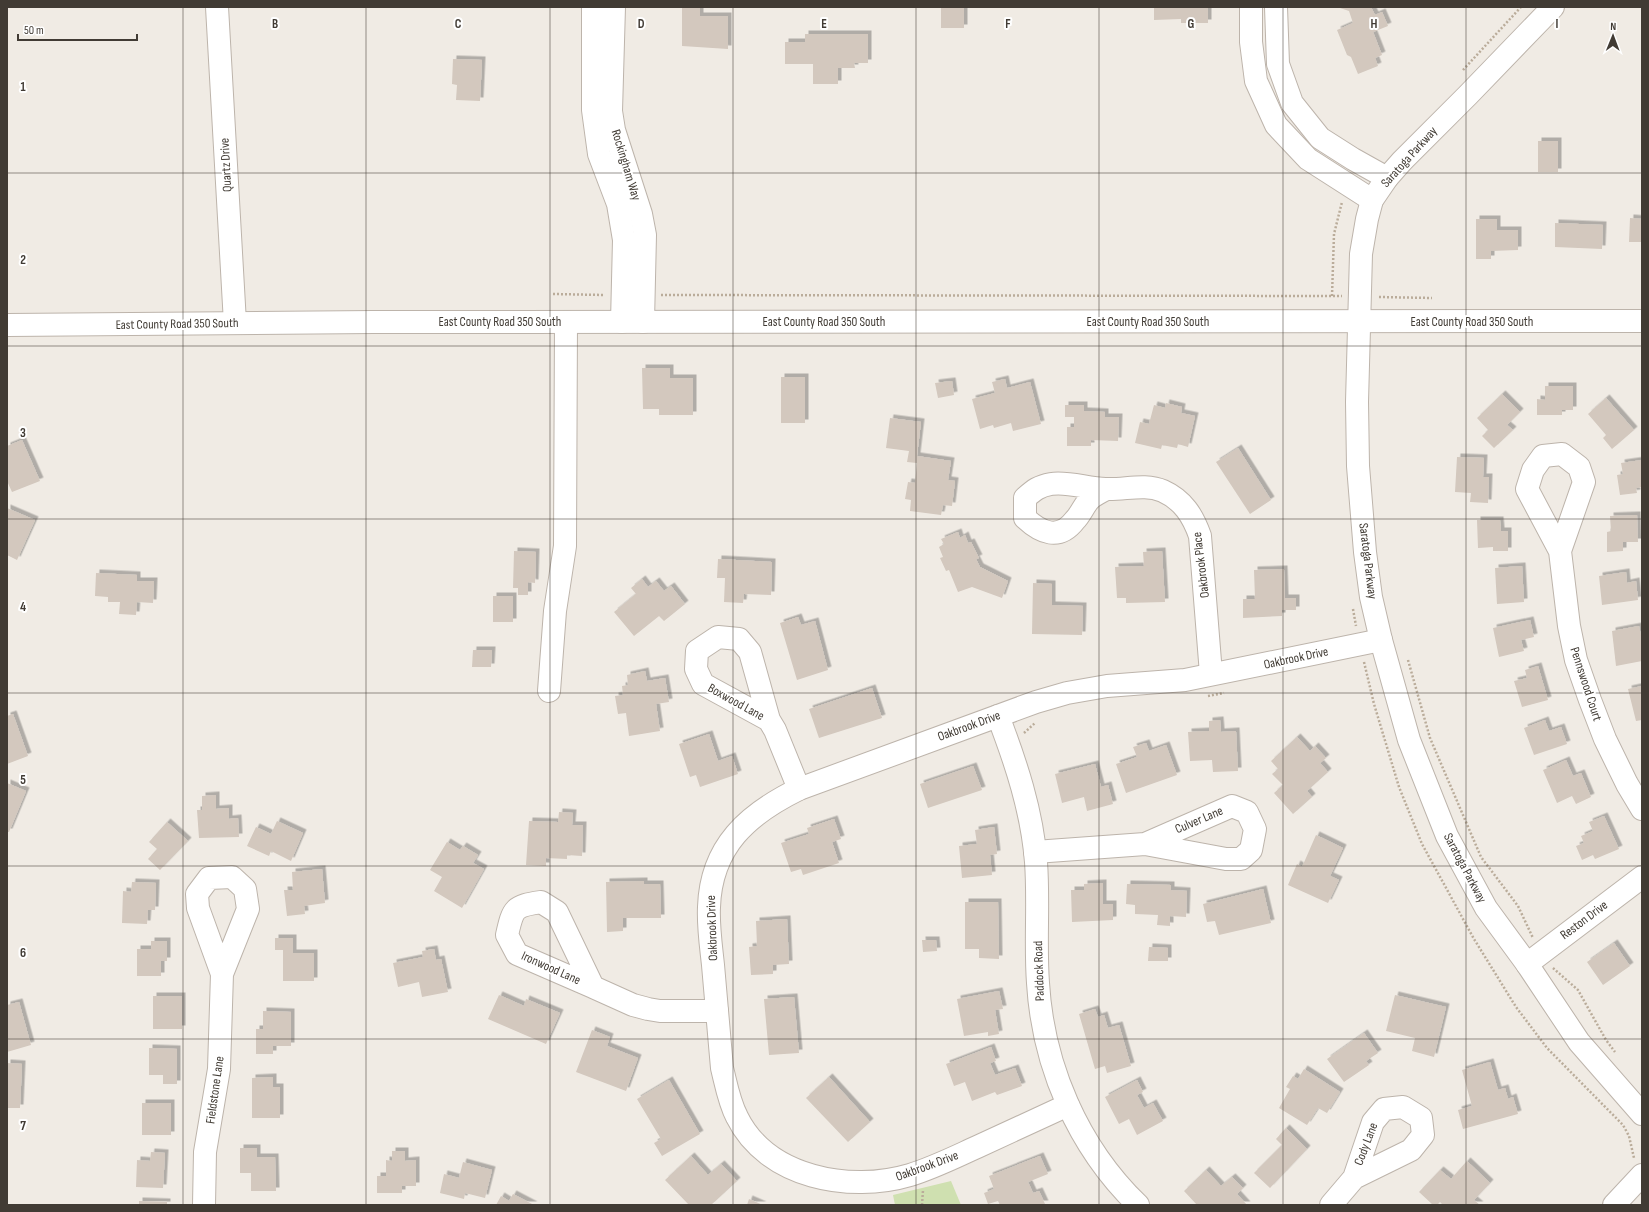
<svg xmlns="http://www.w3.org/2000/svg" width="1649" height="1212" font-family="'Sofia Sans Condensed',sans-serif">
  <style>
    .green { fill: #cfe0b0 }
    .building { fill: #d3c8be; filter: url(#shadow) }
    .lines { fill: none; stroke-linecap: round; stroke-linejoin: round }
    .minor-casing { stroke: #bdb4ab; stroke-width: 24 }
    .path { stroke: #baac9a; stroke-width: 2.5; stroke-dasharray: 2 2; stroke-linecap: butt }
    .minor { stroke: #fff; stroke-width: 22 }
    .grid { fill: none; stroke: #413b34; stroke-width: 1; stroke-opacity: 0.55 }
    .labels { text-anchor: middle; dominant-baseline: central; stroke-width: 4; stroke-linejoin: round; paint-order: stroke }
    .street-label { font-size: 13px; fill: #413b34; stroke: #fff }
    .grid-label { font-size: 13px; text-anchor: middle; font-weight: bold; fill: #413b34; stroke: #fff; stroke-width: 4; stroke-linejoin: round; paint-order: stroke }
  </style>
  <defs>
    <filter id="shadow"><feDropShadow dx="3.5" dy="-3.5" stdDeviation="0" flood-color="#0004"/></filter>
  </defs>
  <rect width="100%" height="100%" fill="#f0ebe4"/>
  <path class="green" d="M 951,1181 L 961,1205 L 895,1205 L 893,1195 Z"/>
  <g class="building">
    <path d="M 682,7 L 700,7 L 700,16 L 728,16 L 728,49 L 682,46 Z"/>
    <rect x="941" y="7" width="23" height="21"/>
    <path d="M 1154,7 L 1208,7 L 1208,23 L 1181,23 L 1181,19 L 1154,20 Z"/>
    <path d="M 1337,7 L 1371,7 L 1375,15 L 1382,12 L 1388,26 L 1373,32 L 1382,55 L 1375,58 L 1378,66 L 1358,74 L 1351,57 L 1347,55 L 1337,30 L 1353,23 L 1349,11 Z"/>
    <path d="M 805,34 L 868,34 L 868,63 L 854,63 L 855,68 L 838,68 L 838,84 L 813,84 L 813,64 L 785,64 L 785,42 L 805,42 Z"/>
    <path d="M 453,59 L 482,60 L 480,101 L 456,100 L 457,85 L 452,84 Z"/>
    <rect x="1538" y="141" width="20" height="31"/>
    <path d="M 1630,218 L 1642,219 L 1642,242 L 1629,242 Z"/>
    <path d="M 1476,219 L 1497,219 L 1497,230 L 1518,230 L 1518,250 L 1491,251 L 1491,259 L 1476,259 Z"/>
    <path d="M 1555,223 L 1603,225 L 1602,249 L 1555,247 Z"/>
    <path d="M 642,368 L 670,368 L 670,378 L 693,378 L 693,415 L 659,415 L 659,409 L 643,409 Z"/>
    <rect x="781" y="377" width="24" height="46"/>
    <path d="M 1005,379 L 1007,388 L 1030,382 L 1041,424 L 1013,431 L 1011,423 L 994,428 L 993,425 L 980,429 L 972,399 L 995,393 L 992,382 Z"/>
    <path d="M 952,381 L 954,395 L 938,398 L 935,383 Z"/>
    <path d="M 1545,386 L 1573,386 L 1573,410 L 1562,410 L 1562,415 L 1537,415 L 1537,399 L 1545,400 Z"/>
    <path d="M 1502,394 L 1520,412 L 1507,425 L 1513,430 L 1494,448 L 1482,436 L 1488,430 L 1477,418 Z"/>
    <path d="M 1606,398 L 1634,430 L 1612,449 L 1603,438 L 1606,435 L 1588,414 Z"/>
    <path d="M 1166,403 L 1182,407 L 1181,413 L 1195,416 L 1188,447 L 1178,444 L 1177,448 L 1162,445 L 1161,449 L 1135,443 L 1140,422 L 1149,424 L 1154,405 L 1165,408 Z"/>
    <path d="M 1065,405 L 1084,405 L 1084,411 L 1105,412 L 1105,417 L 1119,417 L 1118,441 L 1091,440 L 1091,446 L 1067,446 L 1067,427 L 1074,427 L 1074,417 L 1065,417 Z"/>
    <path d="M 890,418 L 921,422 L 917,456 L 951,461 L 948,480 L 955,481 L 952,506 L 943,505 L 941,515 L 910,511 L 911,500 L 905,499 L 908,482 L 915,483 L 917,463 L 907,462 L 909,451 L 886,448 Z"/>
    <path d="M 22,440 L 40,481 L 12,492 L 7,481 L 7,446 Z"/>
    <path d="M 1238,448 L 1271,500 L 1250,514 L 1216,462 Z"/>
    <path d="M 1457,457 L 1484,458 L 1483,477 L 1489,477 L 1488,503 L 1470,502 L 1471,493 L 1455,492 Z"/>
    <path d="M 1642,460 L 1642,487 L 1636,488 L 1637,493 L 1620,495 L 1617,475 L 1623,474 L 1621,463 Z"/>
    <path d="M 7,508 L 35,520 L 17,560 L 7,555 Z"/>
    <path d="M 1637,515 L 1638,542 L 1623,542 L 1623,551 L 1607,552 L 1607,532 L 1611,531 L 1610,516 Z"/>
    <path d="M 1477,520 L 1500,520 L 1501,531 L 1508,531 L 1508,551 L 1493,551 L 1493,547 L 1478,548 Z"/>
    <path d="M 958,532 L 960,538 L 965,535 L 968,543 L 971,542 L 979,558 L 976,559 L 980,567 L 1008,581 L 1002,598 L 972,587 L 958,592 L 949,570 L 946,571 L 940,558 L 943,557 L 939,547 L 944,544 L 941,539 Z"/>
    <path d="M 514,551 L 536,552 L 535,583 L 528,582 L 528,595 L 518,595 L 518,588 L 513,588 Z"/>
    <path d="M 1162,551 L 1165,602 L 1126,603 L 1126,598 L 1117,598 L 1115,567 L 1144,566 L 1143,552 Z"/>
    <path d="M 718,559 L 772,562 L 771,595 L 744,594 L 743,603 L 724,602 L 725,578 L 717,578 Z"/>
    <path d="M 1522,566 L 1524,602 L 1497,604 L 1495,568 Z"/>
    <path d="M 1284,569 L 1285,598 L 1296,598 L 1296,610 L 1282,610 L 1282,616 L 1243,618 L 1243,599 L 1255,599 L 1254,570 Z"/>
    <path d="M 1626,572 L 1627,583 L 1636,581 L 1638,600 L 1602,605 L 1599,576 Z"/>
    <path d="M 96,573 L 137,575 L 137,581 L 154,581 L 153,603 L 137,602 L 136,615 L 119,614 L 120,602 L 108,602 L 108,597 L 95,596 Z"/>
    <path d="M 642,579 L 648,587 L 656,581 L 664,591 L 671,586 L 685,604 L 664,621 L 659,616 L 634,636 L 614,612 L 636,594 L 631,588 Z"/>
    <path d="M 1033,583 L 1052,584 L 1052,605 L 1083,606 L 1082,635 L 1032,634 Z"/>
    <rect x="493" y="596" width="20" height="26"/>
    <path d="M 798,617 L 801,625 L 815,621 L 828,670 L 797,680 L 780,623 Z"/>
    <path d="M 1530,620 L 1534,637 L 1521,640 L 1524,651 L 1499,657 L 1493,628 Z"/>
    <path d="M 1639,626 L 1642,640 L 1642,661 L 1616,666 L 1612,631 Z"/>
    <path d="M 473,650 L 492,650 L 491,667 L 472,667 Z"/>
    <path d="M 1538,666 L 1548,700 L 1522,707 L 1514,681 L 1527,678 L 1525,670 Z"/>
    <path d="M 645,671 L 647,681 L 665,678 L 669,702 L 656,704 L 660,731 L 629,736 L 626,713 L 618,714 L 615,696 L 623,695 L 622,686 L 628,685 L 627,675 Z"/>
    <path d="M 1642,686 L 1642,720 L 1636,721 L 1628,689 Z"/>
    <path d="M 872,688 L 882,718 L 819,738 L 809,709 Z"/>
    <path d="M 13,714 L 28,756 L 7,764 L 7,716 Z"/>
    <path d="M 1220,720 L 1221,732 L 1236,731 L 1238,771 L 1213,772 L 1212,760 L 1190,761 L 1188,732 L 1209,731 L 1209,721 Z"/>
    <path d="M 1545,720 L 1549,731 L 1561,727 L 1567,744 L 1534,755 L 1524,728 Z"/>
    <path d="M 709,734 L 718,761 L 732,756 L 738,774 L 700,787 L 696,775 L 690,777 L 679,744 Z"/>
    <path d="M 1297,737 L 1310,751 L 1315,746 L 1326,758 L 1320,763 L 1328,772 L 1307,791 L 1312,797 L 1293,814 L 1274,793 L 1283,785 L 1272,774 L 1278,769 L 1271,761 Z"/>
    <path d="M 1146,743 L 1149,751 L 1166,745 L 1177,775 L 1126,793 L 1116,764 L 1137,757 L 1133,747 Z"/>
    <path d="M 1566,760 L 1573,776 L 1581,773 L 1591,797 L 1576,804 L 1572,796 L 1557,803 L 1543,770 Z"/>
    <path d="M 1095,764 L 1101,787 L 1108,785 L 1113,804 L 1087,811 L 1084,797 L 1062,803 L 1055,774 Z"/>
    <path d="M 973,766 L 982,790 L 928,808 L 920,784 Z"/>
    <path d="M 7,783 L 26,791 L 9,832 L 7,832 Z"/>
    <path d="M 216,795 L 216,809 L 229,808 L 229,819 L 238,818 L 239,837 L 199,838 L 197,810 L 202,810 L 202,796 Z"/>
    <path d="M 559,812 L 573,813 L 572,825 L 583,825 L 582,856 L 567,855 L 567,859 L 546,858 L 546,866 L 526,865 L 529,821 L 558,822 Z"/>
    <path d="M 1604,816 L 1619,849 L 1595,859 L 1593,855 L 1582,860 L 1576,846 L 1584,843 L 1581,836 L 1593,831 L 1589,822 Z"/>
    <path d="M 834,819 L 841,839 L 832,842 L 839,863 L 803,875 L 801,869 L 791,872 L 781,843 L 809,834 L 807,828 Z"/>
    <path d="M 277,821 L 303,833 L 291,861 L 271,851 L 269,856 L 247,846 L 256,827 L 271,834 Z"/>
    <path d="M 167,822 L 188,841 L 160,870 L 148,859 L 157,849 L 149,842 Z"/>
    <path d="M 994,827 L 997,854 L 990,855 L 992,875 L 962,878 L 959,846 L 977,844 L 975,830 Z"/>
    <path d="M 1316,835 L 1343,848 L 1330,876 L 1339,880 L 1328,903 L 1288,885 L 1297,864 L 1302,867 Z"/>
    <path d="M 447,842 L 460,850 L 463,846 L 478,855 L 473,863 L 484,869 L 462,908 L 434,891 L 442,877 L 430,870 Z"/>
    <path d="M 322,869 L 325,903 L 304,906 L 305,914 L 287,916 L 284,890 L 293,890 L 292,872 Z"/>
    <path d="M 644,881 L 644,884 L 660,884 L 661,918 L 623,918 L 623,931 L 607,932 L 606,882 Z"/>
    <path d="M 132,882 L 156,883 L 155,910 L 148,910 L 147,924 L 122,923 L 123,891 L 131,892 Z"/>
    <path d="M 1103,883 L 1103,904 L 1113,904 L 1113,920 L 1072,922 L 1071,890 L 1084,890 L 1084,884 Z"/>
    <path d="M 1127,884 L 1171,885 L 1171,890 L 1187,891 L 1186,917 L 1170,916 L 1170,926 L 1157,925 L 1158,915 L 1135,914 L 1135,905 L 1126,904 Z"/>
    <path d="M 1263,889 L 1271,923 L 1219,935 L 1215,921 L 1207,922 L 1203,904 Z"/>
    <path d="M 965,902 L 998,902 L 999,959 L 979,958 L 979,949 L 965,949 Z"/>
    <path d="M 787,919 L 789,964 L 773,965 L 773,974 L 751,975 L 749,947 L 757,946 L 756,921 Z"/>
    <path d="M 275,938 L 293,938 L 293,953 L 314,953 L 314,981 L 283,981 L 283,950 L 275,950 Z"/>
    <path d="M 922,940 L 936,940 L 937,951 L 923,952 Z"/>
    <path d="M 151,941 L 167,941 L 167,961 L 161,961 L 161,976 L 137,976 L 137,949 L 151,949 Z"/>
    <path d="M 1614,943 L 1630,966 L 1603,985 L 1587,962 Z"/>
    <path d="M 1149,947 L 1168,948 L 1168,961 L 1148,961 Z"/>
    <path d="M 434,949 L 436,960 L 441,959 L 448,992 L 422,997 L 419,982 L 398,987 L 393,963 L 423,957 L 422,951 Z"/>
    <path d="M 999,991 L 1003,1009 L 995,1010 L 999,1034 L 988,1036 L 988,1032 L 964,1036 L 957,999 Z"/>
    <path d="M 499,995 L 524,1006 L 526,999 L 560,1013 L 546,1044 L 488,1019 Z"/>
    <path d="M 1395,995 L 1446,1007 L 1434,1057 L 1412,1051 L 1415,1038 L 1386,1031 Z"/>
    <rect x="153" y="996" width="29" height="33"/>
    <path d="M 794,997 L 799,1053 L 769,1055 L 764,999 Z"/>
    <path d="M 19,1002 L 31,1045 L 7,1052 L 7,1005 Z"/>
    <path d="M 1095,1009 L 1098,1017 L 1104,1015 L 1108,1028 L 1119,1025 L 1131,1066 L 1107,1073 L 1105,1066 L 1095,1069 L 1079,1014 Z"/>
    <path d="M 263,1011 L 291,1012 L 291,1046 L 273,1046 L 273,1054 L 256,1054 L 256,1029 L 263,1029 Z"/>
    <path d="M 592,1030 L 610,1037 L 607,1046 L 638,1058 L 626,1091 L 576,1072 Z"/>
    <path d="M 1364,1033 L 1378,1053 L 1366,1061 L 1369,1065 L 1344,1082 L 1327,1059 Z"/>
    <path d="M 991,1047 L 996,1061 L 990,1063 L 995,1075 L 1015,1068 L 1022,1086 L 997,1095 L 995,1092 L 972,1101 L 965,1082 L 954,1086 L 946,1064 Z"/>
    <path d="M 149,1048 L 177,1049 L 177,1084 L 163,1084 L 163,1075 L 149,1075 Z"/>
    <path d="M 1490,1062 L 1498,1090 L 1505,1088 L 1508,1099 L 1513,1097 L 1518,1114 L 1463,1129 L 1458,1110 L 1472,1106 L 1462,1070 Z"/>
    <path d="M 7,1063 L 22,1064 L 20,1108 L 7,1108 Z"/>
    <path d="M 1304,1069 L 1340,1092 L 1327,1113 L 1318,1108 L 1307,1125 L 1279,1108 L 1290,1089 L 1286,1087 L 1293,1076 L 1298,1079 Z"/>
    <path d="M 273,1077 L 273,1087 L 280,1087 L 280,1118 L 252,1118 L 252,1078 Z"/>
    <path d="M 829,1077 L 870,1122 L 848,1142 L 806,1098 Z"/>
    <path d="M 669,1080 L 700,1134 L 662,1156 L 654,1143 L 661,1139 L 637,1099 Z"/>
    <path d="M 1137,1080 L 1143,1092 L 1137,1095 L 1144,1108 L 1153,1103 L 1163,1121 L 1137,1135 L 1129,1119 L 1119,1124 L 1105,1097 Z"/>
    <rect x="142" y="1103" width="29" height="32"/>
    <path d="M 1286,1128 L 1307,1149 L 1270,1188 L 1254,1173 L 1282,1145 L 1276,1139 Z"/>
    <path d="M 240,1148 L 257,1148 L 257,1157 L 275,1157 L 276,1191 L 251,1191 L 251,1173 L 240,1173 Z"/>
    <path d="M 392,1151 L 405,1151 L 405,1161 L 416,1160 L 416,1186 L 402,1186 L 402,1193 L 377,1193 L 377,1176 L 386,1176 L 386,1160 L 392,1161 Z"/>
    <path d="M 151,1152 L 165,1153 L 163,1188 L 136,1187 L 137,1160 L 150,1161 Z"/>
    <path d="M 691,1156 L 708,1175 L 721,1164 L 737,1181 L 711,1205 L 689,1205 L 665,1180 Z"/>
    <path d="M 1040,1156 L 1048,1174 L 1028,1182 L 1033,1193 L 1039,1191 L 1045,1204 L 1000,1205 L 998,1201 L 988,1204 L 984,1193 L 994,1189 L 989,1176 Z"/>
    <path d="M 1467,1161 L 1490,1183 L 1474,1200 L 1480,1205 L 1443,1205 L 1440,1202 L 1437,1205 L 1433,1205 L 1419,1192 L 1440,1170 L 1451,1179 Z"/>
    <path d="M 463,1162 L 492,1170 L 485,1198 L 465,1193 L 464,1199 L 440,1193 L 444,1174 L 459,1178 Z"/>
    <path d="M 1206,1170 L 1221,1186 L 1232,1177 L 1243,1188 L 1237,1194 L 1247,1205 L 1197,1205 L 1184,1191 Z"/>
    <path d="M 513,1194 L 534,1205 L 496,1205 L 501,1196 L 509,1201 Z"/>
    <path d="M 749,1199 L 763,1205 L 747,1205 Z"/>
    <path d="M 139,1201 L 167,1202 L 167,1205 L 139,1205 Z"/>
  </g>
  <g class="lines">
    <g class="minor-casing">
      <g id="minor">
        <path d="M 217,7 L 235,323"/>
        <path d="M 593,7 L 593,110 L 599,154 L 618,204 L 624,240 L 622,322"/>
        <path d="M 614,7 L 611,111 L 614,130 L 641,214 L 645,235 L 643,322"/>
        <path d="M 1251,7 L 1251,42 L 1256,81 L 1276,125 L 1308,159 L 1372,200"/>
        <path d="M 1276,7 L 1278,64 L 1292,103 L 1320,138 L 1353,159 L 1387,178"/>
        <path d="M 1553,7 L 1468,95 L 1402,161 L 1387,178 L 1372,200 L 1367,219 L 1361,254 L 1357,402 L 1358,466 L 1365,552 L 1371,597 L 1381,640 L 1409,740 L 1447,836 L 1486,908 L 1527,964 L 1579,1042 L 1642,1114"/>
        <path d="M 7,325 L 374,322 L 1642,321"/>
        <path d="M 1106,489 C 1101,492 1094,495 1090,499 C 1084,505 1081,514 1075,520 C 1059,541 1041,533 1025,518 L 1025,498 C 1034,490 1039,486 1051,484 C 1068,481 1088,489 1106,489 C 1125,490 1145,483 1163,491 C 1183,500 1193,516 1200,536 L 1211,674"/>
        <path d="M 1560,551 L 1584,482 L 1579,467 L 1562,454 L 1543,456 L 1533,470 L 1527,489 L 1560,551 L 1569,626 L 1576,660 L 1590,700 L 1605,739 L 1627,784 L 1642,809"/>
        <path d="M 549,691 L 555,611 L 565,546 L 566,322"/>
        <path d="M 998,716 C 1016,763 1032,811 1036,862 C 1039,902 1035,943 1038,983 C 1043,1066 1078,1147 1138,1205"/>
        <path d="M 769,720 L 703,684 L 696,669 L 697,651 L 718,637 L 739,639 L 750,652 L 769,720 L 775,730 L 799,789"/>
        <path d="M 1035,852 L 1145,844 L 1226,859 L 1241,859 L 1251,850 L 1255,829 L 1247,812 L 1232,806 L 1145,844"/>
        <path d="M 1527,964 L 1642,877"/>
        <path d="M 593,987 L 517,954 L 507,935 C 513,908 514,906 541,902 L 557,912 L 593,987 L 633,1005 L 648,1009 L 660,1011 L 717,1011"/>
        <path d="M 1068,1105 C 1037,1119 1007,1133 977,1147 C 955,1157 933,1168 910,1175 C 850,1193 767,1178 737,1117 C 729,1102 726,1084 722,1068 C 719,1033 716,999 713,965 C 711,946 708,926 709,907 C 711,846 748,814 799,789 L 1036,702 L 1067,693 L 1107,686 L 1185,680 L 1381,640"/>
        <path d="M 204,1205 L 205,1152 L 219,1069 L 222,974 L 248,909 L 245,889 L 232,877 L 209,878 L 197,894 L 198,908 L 222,974"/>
        <path d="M 1331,1205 L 1354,1178 L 1411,1150 L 1423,1135 L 1421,1118 L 1403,1107 L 1384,1109 L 1373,1122 L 1354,1178"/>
        <path d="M 1614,1205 L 1642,1175"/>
      </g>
    </g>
    <g class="path">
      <path d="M 1463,70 L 1521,7"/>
      <path d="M 553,294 L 604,295"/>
      <path d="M 661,295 L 1342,296"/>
      <path d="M 1332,296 L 1334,234 L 1342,202"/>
      <path d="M 1379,297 L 1432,298"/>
      <path d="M 1353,609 L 1356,626"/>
      <path d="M 1408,660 L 1430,738 L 1481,857 L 1518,906 L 1533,938"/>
      <path d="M 1364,662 L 1374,704 L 1399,787 L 1422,844 L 1474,939 L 1516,1007 L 1547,1048 L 1623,1125 L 1629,1136 L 1634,1158"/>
      <path d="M 1208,696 L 1224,693"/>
      <path d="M 1024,733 L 1035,723"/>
      <path d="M 1553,968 L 1578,990 L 1606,1040 L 1615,1052"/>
      <path d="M 922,1205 L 923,1190"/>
    </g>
    <use href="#minor" class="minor"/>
  </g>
  <path class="grid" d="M 183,7 L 183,1205M 366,7 L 366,1205M 550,7 L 550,1205M 733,7 L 733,1205M 916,7 L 916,1205M 1099,7 L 1099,1205M 1283,7 L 1283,1205M 1466,7 L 1466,1205M 7,173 L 1642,173M 7,346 L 1642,346M 7,519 L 1642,519M 7,693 L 1642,693M 7,866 L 1642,866M 7,1039 L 1642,1039"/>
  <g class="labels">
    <g class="street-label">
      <text transform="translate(1409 157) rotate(-48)">Saratoga Parkway</text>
      <text transform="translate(226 165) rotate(-93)">Quartz Drive</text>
      <text transform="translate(626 165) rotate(73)">Rockingham Way</text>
      <text x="500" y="322">East County Road 350 South</text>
      <text x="824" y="322">East County Road 350 South</text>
      <text x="1148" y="322">East County Road 350 South</text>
      <text x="1472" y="322">East County Road 350 South</text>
      <text transform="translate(177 324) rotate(-1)">East County Road 350 South</text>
      <text transform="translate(1368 561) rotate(83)">Saratoga Parkway</text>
      <text transform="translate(1201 565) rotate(-97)">Oakbrook Place</text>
      <text transform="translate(1296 658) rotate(-12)">Oakbrook Drive</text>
      <text transform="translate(1586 684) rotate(72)">Pennswood Court</text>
      <text transform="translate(736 702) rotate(29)">Boxwood Lane</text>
      <text transform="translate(969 726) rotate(-20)">Oakbrook Drive</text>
      <text transform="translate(1199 820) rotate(-23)">Culver Lane</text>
      <text transform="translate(1465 868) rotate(62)">Saratoga Parkway</text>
      <text transform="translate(1584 920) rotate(-37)">Reston Drive</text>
      <text transform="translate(712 928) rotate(-92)">Oakbrook Drive</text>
      <text transform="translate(551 968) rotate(24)">Ironwood Lane</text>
      <text transform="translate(1039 971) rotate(-92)">Paddock Road</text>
      <text transform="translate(215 1090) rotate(-82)">Fieldstone Lane</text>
      <text transform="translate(1366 1144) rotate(-69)">Cody Lane</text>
      <text transform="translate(927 1166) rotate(-20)">Oakbrook Drive</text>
    </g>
  </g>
  <g class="grid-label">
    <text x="275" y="28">B</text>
    <text x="458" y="28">C</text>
    <text x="641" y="28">D</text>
    <text x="824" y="28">E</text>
    <text x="1008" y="28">F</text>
    <text x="1191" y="28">G</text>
    <text x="1374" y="28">H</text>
    <text x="1557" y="28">I</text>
    <text x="23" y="91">1</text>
    <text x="23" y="264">2</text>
    <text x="23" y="437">3</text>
    <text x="23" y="611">4</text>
    <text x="23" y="784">5</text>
    <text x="23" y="957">6</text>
    <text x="23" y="1130">7</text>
  </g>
  <rect width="1649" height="1212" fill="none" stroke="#413b34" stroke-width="16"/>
  <g transform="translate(1613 36) rotate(1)" stroke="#ffffff" stroke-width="3" paint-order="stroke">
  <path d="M0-3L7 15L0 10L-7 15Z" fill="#413b34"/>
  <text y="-6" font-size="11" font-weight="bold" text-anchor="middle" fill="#413b34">N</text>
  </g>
  <path d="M18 34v6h119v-6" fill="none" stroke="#413b34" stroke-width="2"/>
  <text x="24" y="34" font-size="12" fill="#413b34" stroke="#ffffff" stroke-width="3" paint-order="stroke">50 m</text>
</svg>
